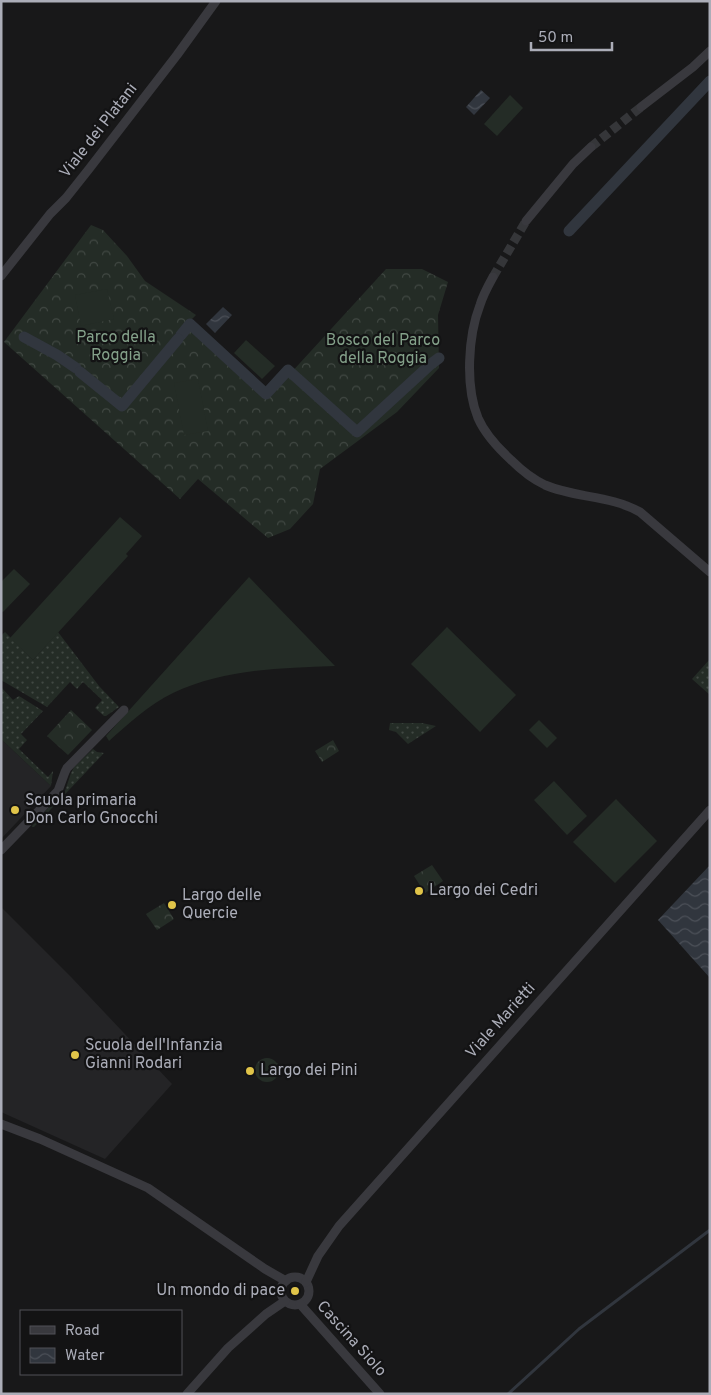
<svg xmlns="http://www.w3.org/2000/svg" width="711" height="1395" font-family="Overpass,sans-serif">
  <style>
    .built { fill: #242426 }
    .grass { fill: url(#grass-dots) }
    .forest { fill: url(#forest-crowns) }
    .garden { fill: #242c26 }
    .water { fill: url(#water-waves) }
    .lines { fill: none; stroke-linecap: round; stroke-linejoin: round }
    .stream { stroke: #31363e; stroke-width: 3 }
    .canal { stroke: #31363e; stroke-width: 11 }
    .street-tunnel { stroke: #353639; stroke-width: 9; stroke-dasharray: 9 4.5; stroke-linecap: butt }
    .street { stroke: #39393e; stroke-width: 9 }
    .poi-dot { fill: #e0c449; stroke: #131314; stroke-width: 2 }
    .labels { text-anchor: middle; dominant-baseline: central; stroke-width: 4.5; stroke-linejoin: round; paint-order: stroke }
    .street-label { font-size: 16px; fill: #abadb8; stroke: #131314 }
    .park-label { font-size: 16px; fill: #84a18a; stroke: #131314 }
    .poi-label { font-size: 16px; fill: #abadb8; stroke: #131314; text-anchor: start }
  </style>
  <defs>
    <pattern id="grass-dots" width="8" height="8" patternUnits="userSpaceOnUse" patternTransform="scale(1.25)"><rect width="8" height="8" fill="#242c26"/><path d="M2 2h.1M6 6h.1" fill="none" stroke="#414843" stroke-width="1.8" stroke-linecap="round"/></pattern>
    <pattern id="forest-crowns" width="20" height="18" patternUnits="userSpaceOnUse" patternTransform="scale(1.25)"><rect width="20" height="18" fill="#242c26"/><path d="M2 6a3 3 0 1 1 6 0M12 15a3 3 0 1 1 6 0" fill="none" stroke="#414843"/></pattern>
    <pattern id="water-waves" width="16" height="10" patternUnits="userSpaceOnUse" patternTransform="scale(1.25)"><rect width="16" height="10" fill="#31363e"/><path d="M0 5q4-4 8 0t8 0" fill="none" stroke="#4c5058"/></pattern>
  </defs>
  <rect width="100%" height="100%" fill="#181819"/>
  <g class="built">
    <path d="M 1,739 L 51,786 L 1,839 Z"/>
    <path d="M 1,907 L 72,978 L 172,1084 L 105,1159 L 1,1112 Z"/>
  </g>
  <g class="grass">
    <path d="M 5,632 L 33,660 L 58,632 L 99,686 L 119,707 L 106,716 L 104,716 L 95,708 L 102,700 L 83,682 L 77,689 L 70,682 L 47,707 L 1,680 L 1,636 Z"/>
    <path d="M 710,659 L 710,695 L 692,679 Z"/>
    <path d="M 1,687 L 13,700 L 19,696 L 43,711 L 21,734 L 27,740 L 19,749 L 48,777 L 53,771 L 51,786 L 1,739 Z"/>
    <path d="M 390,723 L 422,723 L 436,726 L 408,744 L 396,732 L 389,730 Z"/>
    <path d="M 93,749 L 97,752 L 104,753 L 34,827 L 32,827 L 33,824 L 65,791 L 71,773 L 74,767 Z"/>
  </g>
  <g class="forest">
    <path d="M 91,225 L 103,230 L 127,256 L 145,281 L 196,315 L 185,326 L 267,399 L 386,269 L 422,269 L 448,282 L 438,315 L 439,368 L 397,412 L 320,469 L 313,504 L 290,529 L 268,538 L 198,479 L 180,499 L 4,342 Z"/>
    <path d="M 71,710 L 92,730 L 68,755 L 47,736 Z"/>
    <path d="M 333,740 L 339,751 L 322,762 L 315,751 Z"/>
    <path d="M 432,865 L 443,881 L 425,893 L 414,876 Z"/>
    <path d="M 164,903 L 174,919 L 157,930 L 146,914 Z"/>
    <circle cx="267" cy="1070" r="12"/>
  </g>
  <g class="garden">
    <path d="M 510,95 L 523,108 L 497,136 L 484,124 Z"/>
    <path d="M 107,289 L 114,319 L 81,326 L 75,295 Z"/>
    <path d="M 246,340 L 275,366 L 262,379 L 234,353 Z"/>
    <path d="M 198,379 L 208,431 L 184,435 L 174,383 Z"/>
    <path d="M 120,517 L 142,536 L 126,554 L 128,556 L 33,660 L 10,638 Z"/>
    <path d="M 14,569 L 30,584 L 3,612 L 1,611 L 1,582 Z"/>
    <path d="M 249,577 L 335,666 C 280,668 224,669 173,693 C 150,704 128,724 109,741 L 106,736 Z"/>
    <path d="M 447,627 L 516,695 L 480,732 L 411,664 Z"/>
    <path d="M 539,720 L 557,738 L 547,748 L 529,730 Z"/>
    <path d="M 554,781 L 587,816 L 567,835 L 534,800 Z"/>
    <path d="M 616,799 L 657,841 L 615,883 L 573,842 Z"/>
  </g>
  <g class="water">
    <path d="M 481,90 L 490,98 L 474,115 L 466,107 Z"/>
    <path d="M 223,307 L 232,315 L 215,333 L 206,324 Z"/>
    <path d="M 710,865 L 710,978 L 658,920 Z"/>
  </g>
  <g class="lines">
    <path class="stream" d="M 508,1394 L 579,1329 L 710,1230"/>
    <g class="canal">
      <path d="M 569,231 L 710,81"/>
      <path d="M 181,335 L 190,324 L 266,394 L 288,370 L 357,432 L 431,364 L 439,358"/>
      <path d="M 24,337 L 57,355 L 76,368"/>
      <path d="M 80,372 L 122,406 L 178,339"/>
    </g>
    <g class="street-tunnel">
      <path d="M 591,147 L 641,107"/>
      <path d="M 493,277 L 526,221"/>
    </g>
    <g class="street">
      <path d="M 641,107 L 693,67 L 710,51"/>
      <path d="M 526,221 L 573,164 L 591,147"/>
      <path d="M 1,276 L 50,214 L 66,198 L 89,169 L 177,55 L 216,1"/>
      <path d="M 493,277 C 488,286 483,295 480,305 C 468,336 465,386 478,418 C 485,434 498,448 511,460 C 521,470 532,479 545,485 C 575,498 610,495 640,512 L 710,572"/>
      <path d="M 1,850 L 58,791 L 65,772 L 67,768 L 124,710"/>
      <path d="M 1,1124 L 40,1139 L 148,1188 L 265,1269 L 286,1281"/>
      <circle cx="295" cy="1291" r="14"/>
      <path d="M 306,1282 L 318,1256 L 339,1226 L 710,810"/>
      <path d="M 300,1304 L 380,1394"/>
      <path d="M 187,1394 L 228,1348 L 266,1314 L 285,1301"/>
    </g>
  </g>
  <g class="poi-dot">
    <circle cx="15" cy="810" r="5"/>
    <circle cx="419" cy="891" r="5"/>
    <circle cx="172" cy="905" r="5"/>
    <circle cx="75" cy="1055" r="5"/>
    <circle cx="250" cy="1071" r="5"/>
    <circle cx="295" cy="1291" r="5"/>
  </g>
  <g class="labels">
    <g class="street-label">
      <text transform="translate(99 131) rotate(-52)">Viale dei Platani</text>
      <text transform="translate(501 1021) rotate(-48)">Viale Marietti</text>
      <text transform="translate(351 1339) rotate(48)">Cascina Siolo</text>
    </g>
    <g class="park-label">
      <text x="116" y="338">Parco della<tspan x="116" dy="18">Roggia</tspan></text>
      <text x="383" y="341">Bosco del Parco<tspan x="383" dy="18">della Roggia</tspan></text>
    </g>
    <g class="poi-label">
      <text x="25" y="801">Scuola primaria<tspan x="25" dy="18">Don Carlo Gnocchi</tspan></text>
      <text x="429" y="891">Largo dei Cedri</text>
      <text x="182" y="896">Largo delle<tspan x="182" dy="18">Quercie</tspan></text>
      <text x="85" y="1046">Scuola dell'Infanzia<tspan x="85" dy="18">Gianni Rodari</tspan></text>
      <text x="260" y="1071">Largo dei Pini</text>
      <text x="285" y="1291" text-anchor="end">Un mondo di pace</text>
    </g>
  </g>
  <rect width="711" height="1395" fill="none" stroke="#abadb8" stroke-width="5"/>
  <rect x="20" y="1310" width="162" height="65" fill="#131314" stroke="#505156"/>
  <rect x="30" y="1326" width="25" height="8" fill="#39393e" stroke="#505156"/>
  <text x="65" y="1335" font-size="15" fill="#abadb8">Road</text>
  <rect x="30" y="1348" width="25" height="15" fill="url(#water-waves)" stroke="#505156"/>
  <text x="65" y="1360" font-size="15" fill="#abadb8">Water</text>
  <path d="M531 42v8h81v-8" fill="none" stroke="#abadb8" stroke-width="2.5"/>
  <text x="538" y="42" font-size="15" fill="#abadb8" stroke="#131314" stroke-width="4" paint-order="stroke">50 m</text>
</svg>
